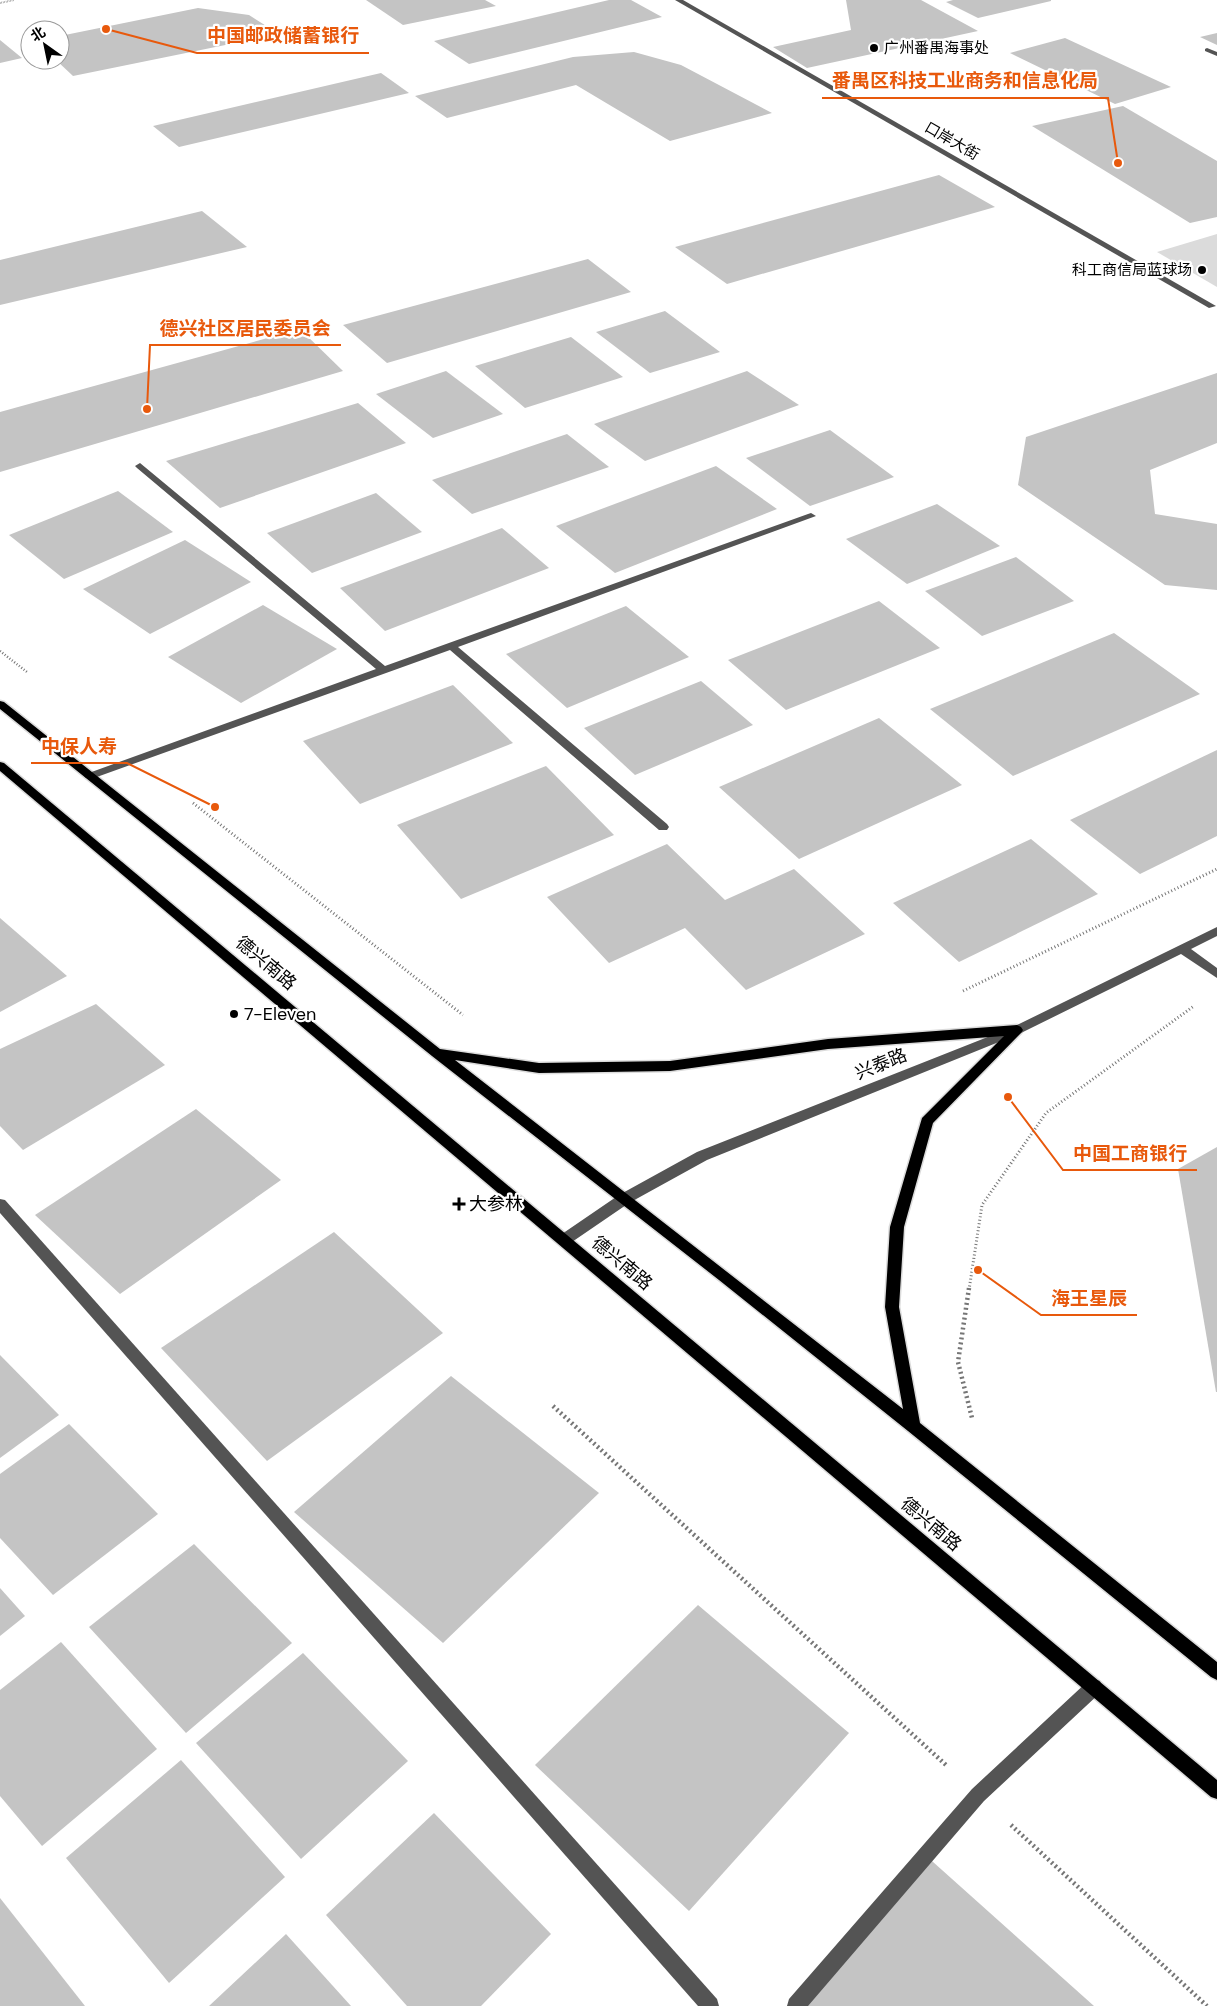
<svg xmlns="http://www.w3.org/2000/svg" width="1217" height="2006" font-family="'DM Sans','Noto Sans SC',sans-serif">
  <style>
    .green { fill: #dbdbdb }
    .building { fill: #c4c4c4 }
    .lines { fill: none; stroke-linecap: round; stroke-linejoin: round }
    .major-casing { stroke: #dbdbdb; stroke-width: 3 }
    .path-far3 { stroke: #767676; stroke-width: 2; stroke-dasharray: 0.5 1; stroke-linecap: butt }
    .path-far2 { stroke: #767676; stroke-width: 2.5; stroke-dasharray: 1 2; stroke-linecap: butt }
    .path-far1 { stroke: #767676; stroke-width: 3; stroke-dasharray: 1 2.5; stroke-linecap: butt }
    .path { stroke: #767676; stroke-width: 4.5; stroke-dasharray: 2 3; stroke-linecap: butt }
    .minor { fill: #545454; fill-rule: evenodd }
    .major { fill: #000; fill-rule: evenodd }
    .poi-dot { fill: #000; stroke: #fff; stroke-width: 2 }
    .labels { text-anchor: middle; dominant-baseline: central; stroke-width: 4.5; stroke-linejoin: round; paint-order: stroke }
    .far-poi-label { font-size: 15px; fill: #000; stroke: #fff; text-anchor: start }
    .far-street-label { font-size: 15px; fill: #000; stroke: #fff }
    .street-label { font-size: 18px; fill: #000; stroke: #fff }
    .poi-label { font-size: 18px; fill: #000; stroke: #fff; text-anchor: start }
    .leader { fill: none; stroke: #e8590c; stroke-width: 2 }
    .callout-dot { fill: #e8590c; stroke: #fff; stroke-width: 2 }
    .callout-label { font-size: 19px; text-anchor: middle; font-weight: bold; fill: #e8590c; stroke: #fff; stroke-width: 4.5; stroke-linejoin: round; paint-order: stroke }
  </style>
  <rect width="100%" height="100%" fill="#fff"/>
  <path class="green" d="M 1217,234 L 1217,287 L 1157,252 Z"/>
  <g class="building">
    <path d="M 366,0 L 485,0 L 496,6 L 403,25 Z"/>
    <path d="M 609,0 L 631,0 L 662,17 L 469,64 L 434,41 Z"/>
    <path d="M 846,0 L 921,0 L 978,31 L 807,68 L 773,47 L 851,30 Z"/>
    <path d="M 953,0 L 1051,0 L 1051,1 L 978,18 L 946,2 Z"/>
    <path d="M 198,8 L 249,15 L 279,34 L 73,76 L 56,60 L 60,60 L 60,36 Z"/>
    <path d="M 1217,33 L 1217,45 L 1200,37 Z"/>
    <path d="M 1065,38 L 1171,87 L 1115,104 L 1010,53 Z"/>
    <path d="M 0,40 L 22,58 L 0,63 Z"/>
    <path d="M 634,52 L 681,65 L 772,113 L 670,141 L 576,85 L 447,118 L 415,96 L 573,57 Z"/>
    <path d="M 381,73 L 409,93 L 179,147 L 153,126 Z"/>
    <path d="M 1123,106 L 1217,161 L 1217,217 L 1190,223 L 1032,126 Z"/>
    <path d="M 939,175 L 995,207 L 727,284 L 675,247 Z"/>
    <path d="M 202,211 L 247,247 L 0,305 L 0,260 Z"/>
    <path d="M 588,259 L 631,292 L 387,363 L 343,325 Z"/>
    <path d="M 665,311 L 720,352 L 650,373 L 596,332 Z"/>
    <path d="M 300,329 L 343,371 L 0,472 L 0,412 Z"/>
    <path d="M 571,337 L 623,377 L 525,408 L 475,366 Z"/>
    <path d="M 446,371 L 503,414 L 433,438 L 376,394 Z"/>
    <path d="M 747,371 L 799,405 L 645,461 L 594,424 Z"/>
    <path d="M 1217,373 L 1217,443 L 1150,470 L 1155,514 L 1217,524 L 1217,590 L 1165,585 L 1018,485 L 1026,437 Z"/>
    <path d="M 358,403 L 406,443 L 220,508 L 166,461 Z"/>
    <path d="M 830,430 L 894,477 L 810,506 L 746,458 Z"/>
    <path d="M 567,434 L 609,467 L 472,514 L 432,480 Z"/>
    <path d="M 716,466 L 777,509 L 615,573 L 556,526 Z"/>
    <path d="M 118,491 L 173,532 L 64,579 L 9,535 Z"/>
    <path d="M 376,493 L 422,532 L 312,573 L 267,533 Z"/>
    <path d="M 937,504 L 1000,546 L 907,584 L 846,539 Z"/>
    <path d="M 502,528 L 549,568 L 385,631 L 340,588 Z"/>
    <path d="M 185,540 L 251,582 L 150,634 L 83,589 Z"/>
    <path d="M 1016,557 L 1074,601 L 982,636 L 925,591 Z"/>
    <path d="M 879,601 L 940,648 L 786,710 L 728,660 Z"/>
    <path d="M 263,605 L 337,649 L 241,703 L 168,657 Z"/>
    <path d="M 626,606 L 689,657 L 567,708 L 506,654 Z"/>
    <path d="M 1114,633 L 1200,694 L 1013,776 L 930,709 Z"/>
    <path d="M 701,681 L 753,725 L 635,775 L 584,728 Z"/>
    <path d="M 453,685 L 513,743 L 360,804 L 303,741 Z"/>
    <path d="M 879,718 L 962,785 L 799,859 L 719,787 Z"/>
    <path d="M 1217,750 L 1217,836 L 1140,874 L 1070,820 Z"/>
    <path d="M 546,766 L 614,835 L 461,899 L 397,825 Z"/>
    <path d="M 1031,839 L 1098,894 L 959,962 L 893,903 Z"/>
    <path d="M 667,844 L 725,900 L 794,869 L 865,934 L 746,990 L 685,928 L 609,963 L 547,897 Z"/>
    <path d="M 0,918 L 67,976 L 0,1012 Z"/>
    <path d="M 96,1004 L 165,1065 L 23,1150 L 0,1126 L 0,1049 Z"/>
    <path d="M 196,1109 L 281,1180 L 120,1294 L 35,1215 Z"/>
    <path d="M 1217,1147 L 1217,1392 L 1216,1392 L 1178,1169 Z"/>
    <path d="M 334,1232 L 443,1333 L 267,1461 L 161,1348 Z"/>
    <path d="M 0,1355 L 59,1415 L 0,1458 Z"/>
    <path d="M 451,1376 L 599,1493 L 443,1643 L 294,1512 Z"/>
    <path d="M 69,1424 L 158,1514 L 53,1595 L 0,1538 L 0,1474 Z"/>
    <path d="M 194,1544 L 292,1643 L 186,1733 L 89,1627 Z"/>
    <path d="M 0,1588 L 25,1616 L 0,1636 Z"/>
    <path d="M 698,1605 L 849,1733 L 689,1911 L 535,1765 Z"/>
    <path d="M 61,1642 L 157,1749 L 42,1846 L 0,1796 L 0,1690 Z"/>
    <path d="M 303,1653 L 408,1761 L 301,1859 L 196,1743 Z"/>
    <path d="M 181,1760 L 285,1877 L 169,1983 L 66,1858 Z"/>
    <path d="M 434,1813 L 551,1934 L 481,2006 L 407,2006 L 326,1915 Z"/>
    <path d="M 923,1853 L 1094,2006 L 787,2006 Z"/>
    <path d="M 0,1898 L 85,2006 L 0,2006 Z"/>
    <path d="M 286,1934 L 351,2006 L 209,2006 Z"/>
  </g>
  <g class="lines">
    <g class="major-casing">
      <g id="major">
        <path d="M 0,701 L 4,702 L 440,1049 L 539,1063 L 670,1061 L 828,1039 L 1017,1025 L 1021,1027 L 1023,1030 L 1021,1033 L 933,1123 L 904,1227 L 899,1307 L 920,1423 L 1217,1662 L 1217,1680 L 1211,1677 L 908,1431 L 719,1280 L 432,1056 L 0,709 ZM 1004,1036 L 922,1118 L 890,1227 L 885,1307 L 903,1409 L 455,1060 L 539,1073 L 670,1071 L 828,1049 Z"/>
        <path d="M 0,762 L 4,763 L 1217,1780 L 1217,1799 L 1211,1797 L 0,771 Z"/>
      </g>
    </g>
    <path class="path-far3" d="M 0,3 L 14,0"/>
    <path class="path-far2" d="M 0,651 L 27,672"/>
    <g class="path-far1">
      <path d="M 193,803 L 463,1015"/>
      <path d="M 963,991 L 1217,869"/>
      <path d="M 969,1290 L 982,1205 L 1046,1113 L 1194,1006"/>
    </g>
    <g class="path">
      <path d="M 969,1288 L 958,1362 L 972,1418"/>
      <path d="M 553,1406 L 946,1765"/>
      <path d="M 1011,1825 L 1207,2006"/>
    </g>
    <g class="minor">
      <path d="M 675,0 L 683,0 L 1216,306 L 1209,308 Z"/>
      <path d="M 1207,48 L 1217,52 L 1217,56 L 1205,51 L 1205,49 Z"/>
      <path d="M 140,463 L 385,666 L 808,514 L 811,513 L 816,516 L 458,647 L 667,824 L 669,827 L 667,830 L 659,830 L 450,650 L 94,778 L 86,778 L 84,776 L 86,774 L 376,669 L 137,468 L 135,466 Z"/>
      <path d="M 1217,927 L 1217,936 L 1191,949 L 1217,968 L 1217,978 L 1181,954 L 1021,1033 L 707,1160 L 629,1203 L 569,1244 L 564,1246 L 559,1244 L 557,1240 L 559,1236 L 619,1195 L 697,1152 L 1013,1027 Z"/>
      <path d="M 0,1199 L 5,1200 L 717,1999 L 719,2006 L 698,2006 L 0,1213 Z"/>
      <path d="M 1094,1679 L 1100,1681 L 1102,1687 L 1100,1693 L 984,1801 L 808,2006 L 787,2006 L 789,1999 L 972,1789 L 1088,1681 Z"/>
    </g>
    <use href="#major" class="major"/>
  </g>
  <g class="poi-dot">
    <circle cx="874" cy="48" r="5"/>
    <circle cx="1202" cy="270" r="5"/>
    <circle cx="234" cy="1014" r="5"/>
    <path d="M456.5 1196.5h5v5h5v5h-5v5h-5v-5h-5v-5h5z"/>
  </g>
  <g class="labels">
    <g class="far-poi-label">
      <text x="884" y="48">广州番禺海事处</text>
      <text x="1192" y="270" text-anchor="end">科工商信局蓝球场</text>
    </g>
    <g class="far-street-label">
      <text transform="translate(952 141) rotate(30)">口岸大街</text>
    </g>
    <g class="street-label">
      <text transform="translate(266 963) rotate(40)">德兴南路</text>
      <text transform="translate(881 1064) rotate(-22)">兴泰路</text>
      <text transform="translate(622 1263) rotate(40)">德兴南路</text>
      <text transform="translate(931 1524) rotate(40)">德兴南路</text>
    </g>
    <g class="poi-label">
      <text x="244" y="1014">7-Eleven</text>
      <text x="469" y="1204">大参林</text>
    </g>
  </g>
  <path class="leader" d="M106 29L197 53H369M1118 163L1108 98H822M147 409L150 345H341M215 807L127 763H31M1008 1097L1063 1170H1197M978 1270L1041 1315H1137"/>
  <g class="callout-dot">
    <circle cx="106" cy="29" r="5"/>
    <circle cx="1118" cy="163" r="5"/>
    <circle cx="147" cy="409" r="5"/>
    <circle cx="215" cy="807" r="5"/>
    <circle cx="1008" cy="1097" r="5"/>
    <circle cx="978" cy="1270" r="5"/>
  </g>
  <g class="callout-label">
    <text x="283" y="42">中国邮政储蓄银行</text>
    <text x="965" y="87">番禺区科技工业商务和信息化局</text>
    <text x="245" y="335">德兴社区居民委员会</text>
    <text x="79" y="753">中保人寿</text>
    <text x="1130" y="1160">中国工商银行</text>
    <text x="1089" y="1305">海王星辰</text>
  </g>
  <g transform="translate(45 45) rotate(327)"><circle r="24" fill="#ffffff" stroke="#999999"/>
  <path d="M0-4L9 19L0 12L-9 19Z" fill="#000000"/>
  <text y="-8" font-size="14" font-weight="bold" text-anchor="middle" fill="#000000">北</text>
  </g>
</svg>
